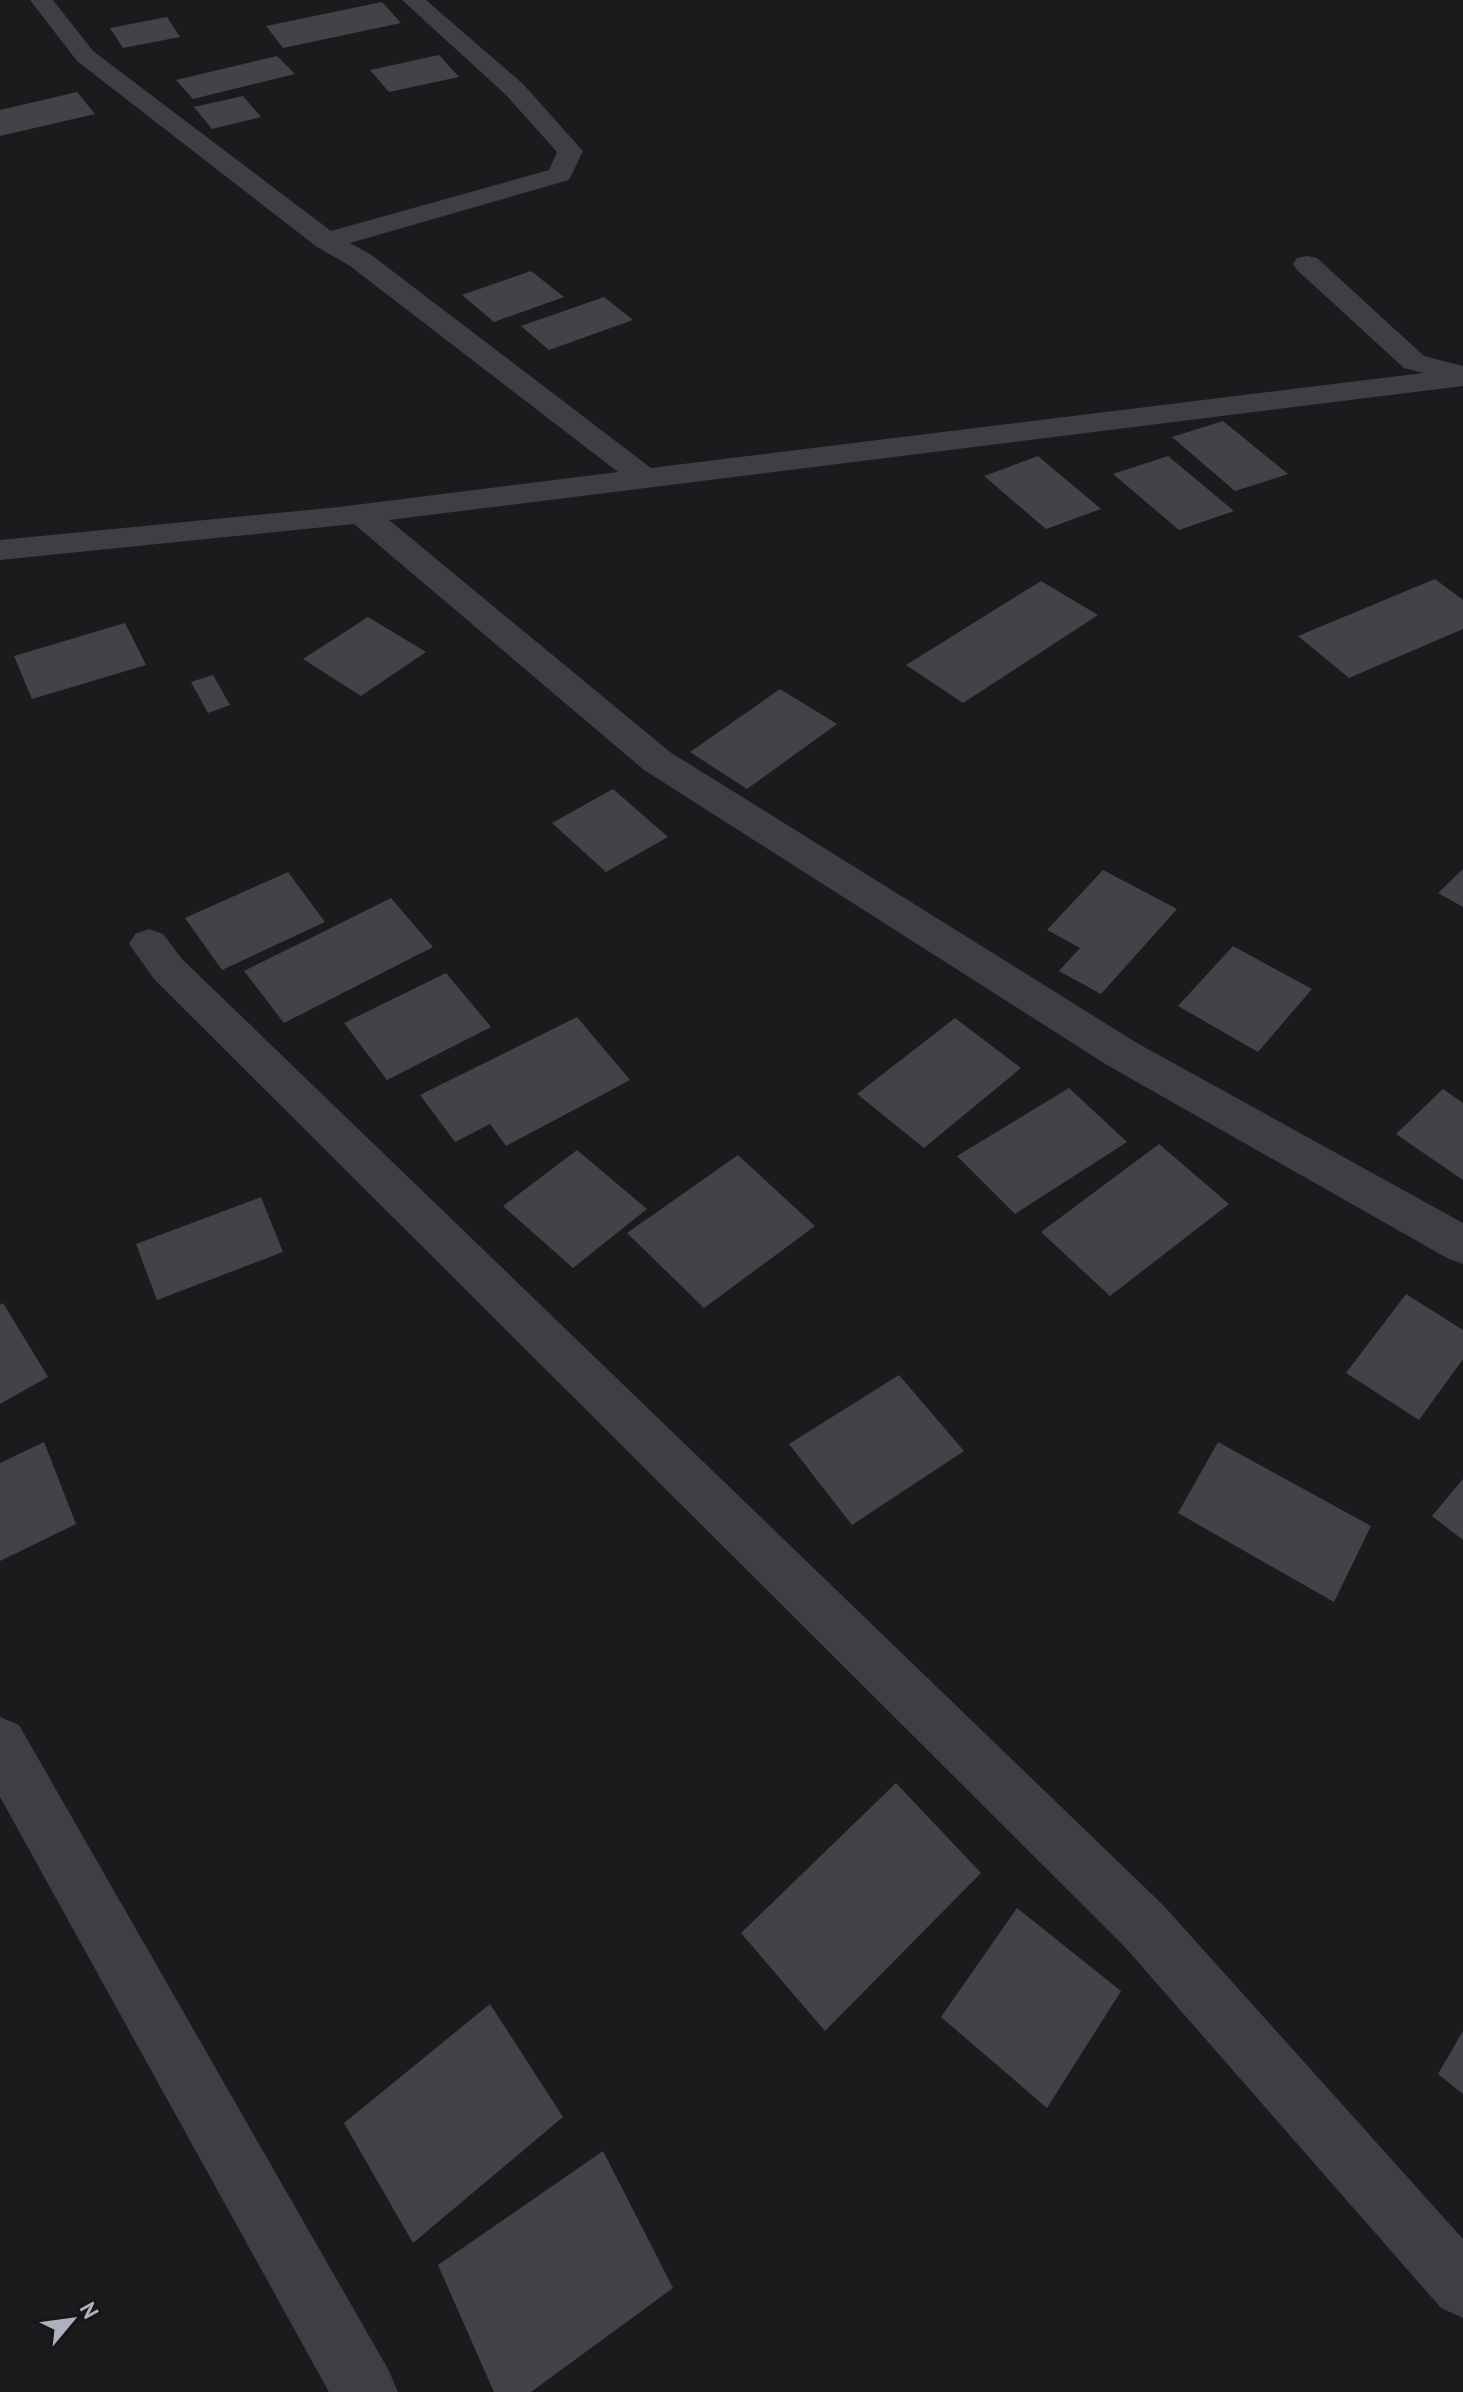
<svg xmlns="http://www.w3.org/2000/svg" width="1463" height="2392" font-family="'PT Sans',sans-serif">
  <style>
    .building { fill: #424347 }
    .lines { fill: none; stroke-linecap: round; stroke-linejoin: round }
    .street { fill: #3e3e44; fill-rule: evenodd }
  </style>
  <rect width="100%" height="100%" fill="#1b1b1d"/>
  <g class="building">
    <path d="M 382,2 L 401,23 L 283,48 L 266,26 Z"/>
    <path d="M 167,17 L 180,37 L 123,48 L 110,28 Z"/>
    <path d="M 439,55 L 459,77 L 389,92 L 370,70 Z"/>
    <path d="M 277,56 L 295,74 L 193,99 L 176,80 Z"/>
    <path d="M 77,92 L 95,114 L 0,136 L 0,110 Z"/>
    <path d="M 243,96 L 261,117 L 212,129 L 194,107 Z"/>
    <path d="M 531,271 L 564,297 L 494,322 L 462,295 Z"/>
    <path d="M 604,297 L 633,320 L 549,350 L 521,326 Z"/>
    <path d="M 1223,421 L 1288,474 L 1235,491 L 1172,437 Z"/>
    <path d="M 1038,456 L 1101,509 L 1046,529 L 984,476 Z"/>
    <path d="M 1168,456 L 1234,511 L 1179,530 L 1113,474 Z"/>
    <path d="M 1435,579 L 1463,600 L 1463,629 L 1349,678 L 1298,636 Z"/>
    <path d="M 1041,581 L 1098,615 L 963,703 L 906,665 Z"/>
    <path d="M 368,617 L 426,652 L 361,696 L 303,659 Z"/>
    <path d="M 125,623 L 146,665 L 32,699 L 14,656 Z"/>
    <path d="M 213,675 L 230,705 L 208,713 L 191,682 Z"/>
    <path d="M 780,689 L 837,724 L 747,789 L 690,752 Z"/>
    <path d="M 613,789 L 668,837 L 606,872 L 552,823 Z"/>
    <path d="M 1463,869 L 1463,907 L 1438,893 Z"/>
    <path d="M 1103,870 L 1177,909 L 1101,994 L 1059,971 L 1080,948 L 1047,930 Z"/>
    <path d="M 288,872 L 325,922 L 222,970 L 185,918 Z"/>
    <path d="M 391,898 L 433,947 L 284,1023 L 244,971 Z"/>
    <path d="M 1233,946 L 1312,989 L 1258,1052 L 1178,1006 Z"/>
    <path d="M 446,973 L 491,1027 L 387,1080 L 344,1023 Z"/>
    <path d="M 577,1017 L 630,1080 L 506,1146 L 490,1124 L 455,1142 L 420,1095 Z"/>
    <path d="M 955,1018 L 1021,1068 L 924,1148 L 857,1094 Z"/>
    <path d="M 1069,1088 L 1127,1142 L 1015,1214 L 957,1156 Z"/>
    <path d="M 1443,1089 L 1463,1103 L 1463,1180 L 1396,1134 Z"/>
    <path d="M 1159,1144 L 1229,1204 L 1110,1296 L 1041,1232 Z"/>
    <path d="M 577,1150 L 647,1209 L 573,1268 L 503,1206 Z"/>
    <path d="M 738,1155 L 815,1226 L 704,1308 L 627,1233 Z"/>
    <path d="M 261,1197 L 283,1252 L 157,1300 L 136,1244 Z"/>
    <path d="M 1406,1294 L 1463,1330 L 1463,1359 L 1419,1420 L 1346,1373 Z"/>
    <path d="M 3,1303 L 48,1377 L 0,1404 L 0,1305 Z"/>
    <path d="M 899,1375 L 964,1451 L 852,1525 L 789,1444 Z"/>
    <path d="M 44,1442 L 76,1524 L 0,1561 L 0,1463 Z"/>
    <path d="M 1218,1442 L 1371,1526 L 1334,1602 L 1178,1513 Z"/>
    <path d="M 1463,1479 L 1463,1540 L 1432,1516 Z"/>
    <path d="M 896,1783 L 981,1873 L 825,2031 L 741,1933 Z"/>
    <path d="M 1017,1908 L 1121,1991 L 1047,2108 L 941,2017 Z"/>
    <path d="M 490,2004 L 563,2117 L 413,2243 L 344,2123 Z"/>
    <path d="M 1463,2031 L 1463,2094 L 1438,2074 Z"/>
    <path d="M 603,2151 L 673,2288 L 531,2392 L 494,2392 L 438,2265 Z"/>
  </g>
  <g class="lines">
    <g class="street">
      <path d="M 30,0 L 53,0 L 93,51 L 331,231 L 549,170 L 557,152 L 505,94 L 402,0 L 426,0 L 523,84 L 583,151 L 569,180 L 350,243 L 370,254 L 651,468 L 1423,373 L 1404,368 L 1297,270 L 1293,264 L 1297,258 L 1307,256 L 1317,258 L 1424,356 L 1463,366 L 1463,386 L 389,520 L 670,752 L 1137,1043 L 1463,1223 L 1463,1264 L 1447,1258 L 1107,1065 L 644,770 L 354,524 L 0,560 L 0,540 L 339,507 L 618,472 L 350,266 L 317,247 L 77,61 Z"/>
      <path d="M 149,929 L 163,934 L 182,959 L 1164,1906 L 1463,2239 L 1463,2318 L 1441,2308 L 1124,1946 L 154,979 L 129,944 L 135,934 Z"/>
      <path d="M 0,1717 L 19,1725 L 388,2369 L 398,2392 L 329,2392 L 0,1797 Z"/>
    </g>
  </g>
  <g transform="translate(72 2320) rotate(61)" stroke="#161618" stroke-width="6" paint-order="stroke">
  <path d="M0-6L14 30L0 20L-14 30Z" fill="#adb0bd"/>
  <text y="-12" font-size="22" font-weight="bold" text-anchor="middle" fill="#adb0bd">N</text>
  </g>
</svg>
